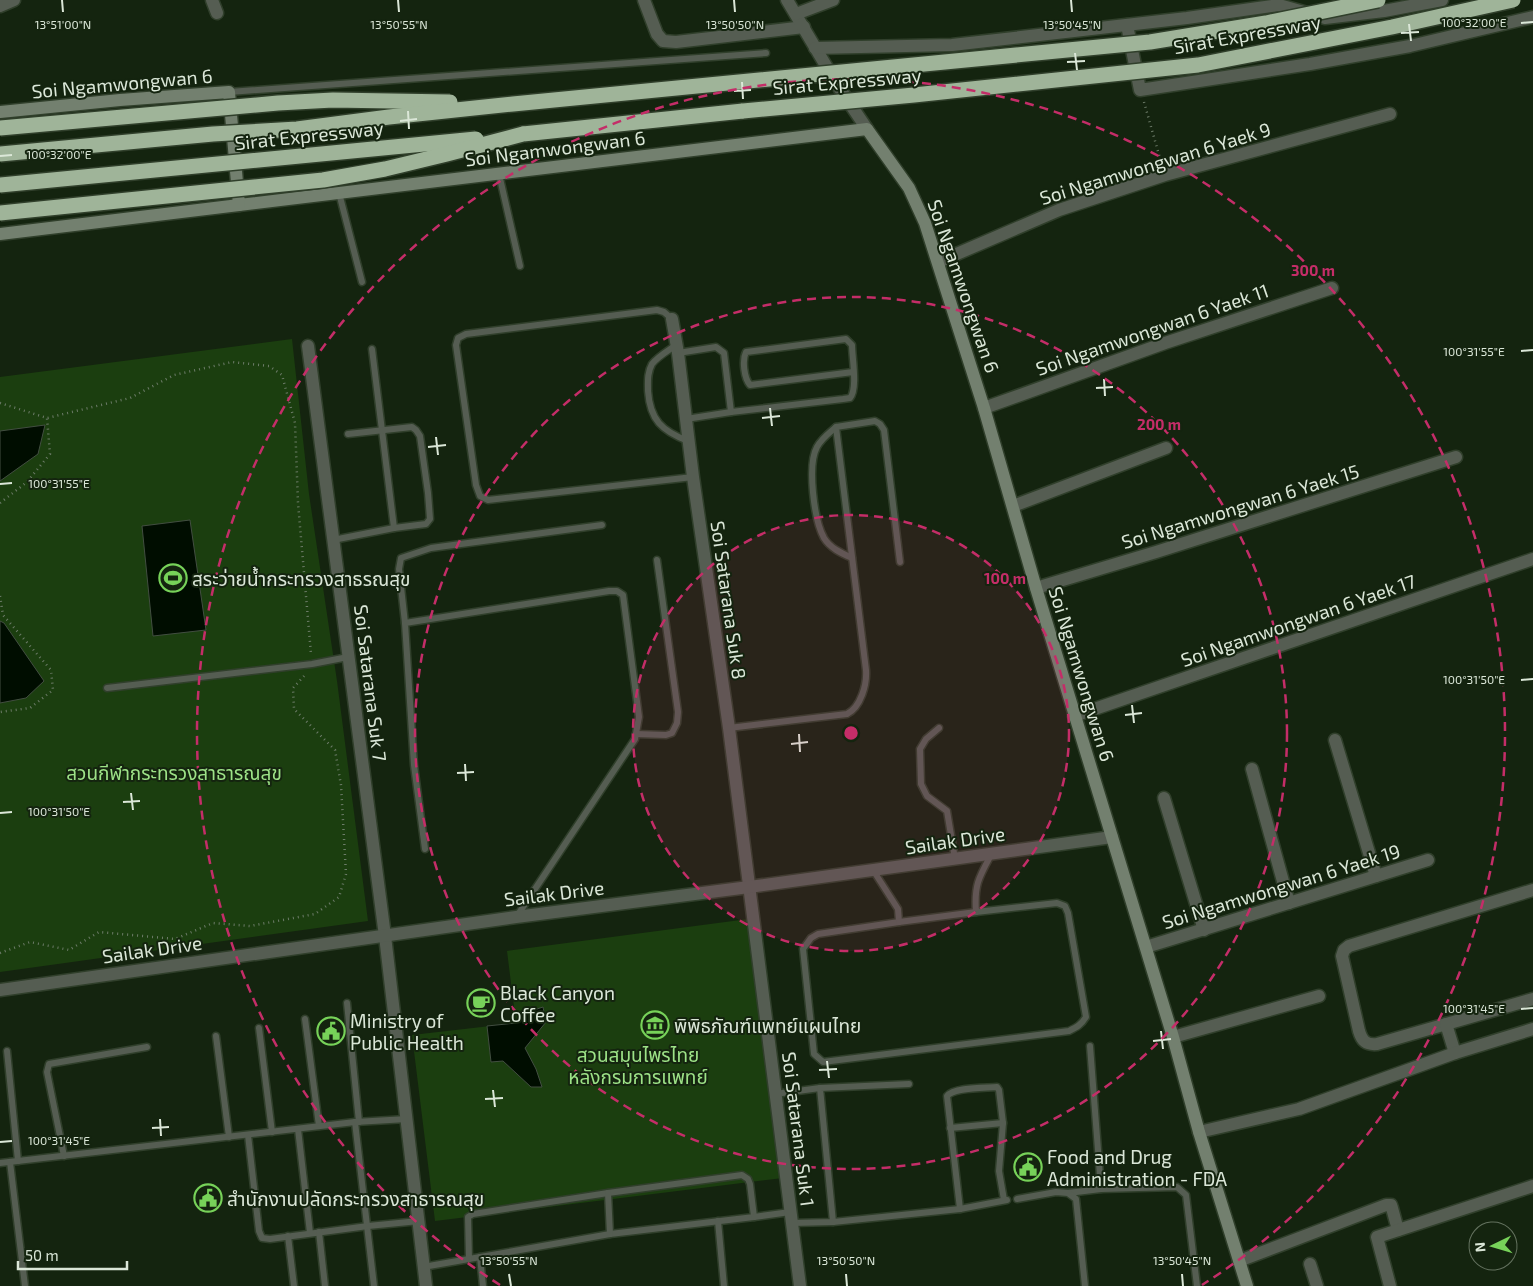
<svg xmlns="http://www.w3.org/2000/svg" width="1533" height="1286" font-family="'Exo 2','Noto Sans Thai',sans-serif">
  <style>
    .green { fill: #1b3e0f }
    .water { fill: #000d00; stroke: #424e41 }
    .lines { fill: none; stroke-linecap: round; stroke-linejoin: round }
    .lane-casing { stroke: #303f2b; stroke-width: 9 }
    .street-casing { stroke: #303f2b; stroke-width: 15 }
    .secondary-casing { stroke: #303f2b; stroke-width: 15 }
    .highway-casing { stroke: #303f2b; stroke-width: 18 }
    .path { stroke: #6d7c69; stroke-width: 2.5; stroke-dasharray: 1 4; stroke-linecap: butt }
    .lane { stroke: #555d52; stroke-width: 6 }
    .street { stroke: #555d52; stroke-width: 12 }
    .secondary { stroke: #73806f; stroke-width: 12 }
    .highway { stroke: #9fb499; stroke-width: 15 }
    .highway-bridge-casing { stroke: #303f2b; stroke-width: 18; stroke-linecap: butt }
    .highway-bridge { stroke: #9fb499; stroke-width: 15 }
    .ticks { fill: none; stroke: #dbe7d8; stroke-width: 2 }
    .ring { fill: none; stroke: #c42d68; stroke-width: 2.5; stroke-dasharray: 9 6 }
    .labels { text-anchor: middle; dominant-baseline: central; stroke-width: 4; stroke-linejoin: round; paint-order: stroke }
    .street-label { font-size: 19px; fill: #dbe7d8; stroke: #14240f }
    .poi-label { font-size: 19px; fill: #dbe7d8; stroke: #14240f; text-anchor: start }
    .park-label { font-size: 19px; fill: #9de287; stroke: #14240f }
    .ticks-label { font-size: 12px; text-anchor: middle; fill: #dbe7d8; stroke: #14240f; stroke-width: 4; stroke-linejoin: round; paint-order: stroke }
    .centre { fill: #c42d68; stroke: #14240f; stroke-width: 2.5 }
    .ring-label { font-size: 15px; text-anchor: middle; font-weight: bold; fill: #c42d68; stroke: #14240f; stroke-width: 4; stroke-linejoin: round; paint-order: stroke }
  </style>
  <rect width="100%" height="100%" fill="#14240f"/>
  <g class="green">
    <path d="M 292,339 L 309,494 L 337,681 L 368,921 L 0,972 L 0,377 Z"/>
    <path d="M 748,919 L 783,1178 L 435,1221 L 412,1035 L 516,1023 L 507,951 Z"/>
  </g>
  <g class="water">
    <path d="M 45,425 L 38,454 L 0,481 L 0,431 Z"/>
    <path d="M 190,520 L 206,630 L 153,636 L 142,526 Z"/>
    <path d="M 0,621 L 4,623 L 44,681 L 26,698 L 0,703 Z"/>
    <path d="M 543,1007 L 546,1022 L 525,1048 L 536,1069 L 542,1087 L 531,1087 L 503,1061 L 491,1062 L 487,1026 L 516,1023 L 519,1015 Z"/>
  </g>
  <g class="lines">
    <g class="lane-casing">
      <g id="lane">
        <path d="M 229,92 L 766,53"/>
        <path d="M 499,174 L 520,266"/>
        <path d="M 339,193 L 362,282"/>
        <path d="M 672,319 L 664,312 L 657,310 L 466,334 L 458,338 L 456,345 L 476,485 L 480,496 L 488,500 L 693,477"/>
        <path d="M 676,345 C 669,350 657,357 652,364 C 647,373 648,382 648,391 C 650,420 662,431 688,441"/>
        <path d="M 372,349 L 394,528"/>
        <path d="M 678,353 L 716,347 L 724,353 L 731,412 L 843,399 L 850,398 C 858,389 852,357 852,345 L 846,339 L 746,352 C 742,360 744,378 750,385 L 853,372"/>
        <path d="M 686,419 L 731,412"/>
        <path d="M 836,427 C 829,433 821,439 817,447 C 807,465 814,520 824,538 C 830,548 841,553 852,558"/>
        <path d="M 333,540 L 394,528 L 426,524 L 430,519 L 428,493 L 420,436 L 416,430 L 412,427 L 348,434"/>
        <path d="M 405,623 L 399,569 L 401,558 L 431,548 L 602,525"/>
        <path d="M 107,688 L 312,664 L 348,657"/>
        <path d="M 729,728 L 847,714 C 861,707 867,684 866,670 L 836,427 L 875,421 L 880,424 L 884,430 L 900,562"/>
        <path d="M 939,728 L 926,739 L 920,749 L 921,784 L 927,796 L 947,811 L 955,859"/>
        <path d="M 636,734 L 666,735 L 672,733 L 677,723 L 678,712 L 657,560"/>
        <path d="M 425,849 L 414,765 L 405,623 L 609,591 L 617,591 L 623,595 L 639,717 L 635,739 L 517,916"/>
        <path d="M 873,870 L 898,909 L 899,922 L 818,934 L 811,938 L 803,949 L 814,1054 L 823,1062 L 1069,1031 C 1077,1027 1081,1025 1086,1017 L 1068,913 L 1065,906 L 1057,903 L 976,912 C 974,885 979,877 991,855"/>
        <path d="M 899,922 L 976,912"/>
        <path d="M 347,1003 L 359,1122"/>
        <path d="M 305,1019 L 319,1126"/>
        <path d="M 259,1028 L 272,1132"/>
        <path d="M 216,1036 L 229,1137"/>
        <path d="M 1090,1046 L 1101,1189"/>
        <path d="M 7,1051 L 18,1161"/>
        <path d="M 775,1094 L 820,1088"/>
        <path d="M 355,1122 L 374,1286"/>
        <path d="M 950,1128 L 1003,1123"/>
        <path d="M 298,1129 L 310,1233"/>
        <path d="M 248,1135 L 259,1231 L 262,1238 L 270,1239 L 368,1226 L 419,1221"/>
        <path d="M 64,1156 L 47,1072 L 49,1064 L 147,1047"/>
        <path d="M 10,1162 L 25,1286"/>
        <path d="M 0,1163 L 355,1122 L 407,1119"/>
        <path d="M 742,1175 L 748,1179 L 750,1184 L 754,1217 L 610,1234 L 469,1259 L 468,1217 L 473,1214 L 608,1193 Z"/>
        <path d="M 608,1193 L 610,1234"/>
        <path d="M 1068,1193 L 1101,1189 L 1177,1187 L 1186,1195 L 1197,1286"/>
        <path d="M 1017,1199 L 1056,1192 L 1068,1193 L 1076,1199 L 1085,1286"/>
        <path d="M 960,1209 L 947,1096 C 954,1087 984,1088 997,1087 L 999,1090 L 1003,1123 L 999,1171 L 1004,1200"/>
        <path d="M 754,1217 L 790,1212"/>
        <path d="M 718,1221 L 724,1286"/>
        <path d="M 833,1222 L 820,1088 L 909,1084"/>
        <path d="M 792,1223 L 833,1222 L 960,1209 L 1007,1200"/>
        <path d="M 319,1232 L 325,1286"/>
        <path d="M 288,1236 L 294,1286"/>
        <path d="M 480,1257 L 483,1286"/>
        <path d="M 423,1267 L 469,1259"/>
      </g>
    </g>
    <g class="street-casing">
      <g id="street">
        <path d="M 212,0 L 217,13"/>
        <path d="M 644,0 L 657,34 L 663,41 L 676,42 L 804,27"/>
        <path d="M 787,0 L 838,86 L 867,129"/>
        <path d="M 0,6 L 14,0"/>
        <path d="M 796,14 L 833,0"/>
        <path d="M 1127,25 L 1140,90 L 1310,64 L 1410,46 L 1533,17"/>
        <path d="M 815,48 L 952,45 L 1187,18 L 1279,5 L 1325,18 L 1384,11 L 1442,0"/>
        <path d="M 938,262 L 1059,210 L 1165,175 L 1390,114"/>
        <path d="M 672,319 L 678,353 L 693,477 L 729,728 L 800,1286"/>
        <path d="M 308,346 L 385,936 L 426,1286"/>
        <path d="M 984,408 L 1165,343 L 1332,288"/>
        <path d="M 1013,506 L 1166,448"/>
        <path d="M 1036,588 L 1156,552 L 1456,457"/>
        <path d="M 1074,716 L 1533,559"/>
        <path d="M 1335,740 L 1376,876"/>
        <path d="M 1252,769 L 1289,903"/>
        <path d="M 1164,798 L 1204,930"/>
        <path d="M 1533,890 L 1349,946 L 1344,950 L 1342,956 L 1359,1031 C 1362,1041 1366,1045 1377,1044 L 1533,999"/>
        <path d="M 1146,947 L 1428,860"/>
        <path d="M 0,990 L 516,917 L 749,887 L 1112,837"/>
        <path d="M 1446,1024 L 1455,1053"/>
        <path d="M 1173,1037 L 1319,996"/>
        <path d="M 1199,1132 L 1299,1109 L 1455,1053 L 1533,1029"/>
        <path d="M 1239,1261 L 1386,1205 L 1391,1205 L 1392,1208 L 1398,1230"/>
        <path d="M 1310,1264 L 1317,1286"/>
        <path d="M 1390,1286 L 1377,1237 L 1533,1186"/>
      </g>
    </g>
    <g class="secondary-casing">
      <g id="secondary">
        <path d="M 0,112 L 120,100 L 229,92 L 239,205 L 867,129 L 909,188 L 925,223 L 984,408 L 1036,588 L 1112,837 L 1173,1037 L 1199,1132 L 1247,1286"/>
        <path d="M 0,234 L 239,205"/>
      </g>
    </g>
    <g class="highway-casing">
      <path id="highway" d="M 523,134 L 743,111"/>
    </g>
    <g class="path">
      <path d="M 1144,102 L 1161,162"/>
      <path d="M 0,403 L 47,418 L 130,398 L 174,375 L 232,362 L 269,366 L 282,375 L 295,423 L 298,503 L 311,654"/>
      <path d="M 0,503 L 27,482 L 50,454 L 47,418"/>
      <path d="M 0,596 L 3,615 L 51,670 L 53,690 L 30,708 L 0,712"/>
      <path d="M 0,953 L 30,942 L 69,950 L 99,932 L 175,939 L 213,923 L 250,926 L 315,914 L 339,897 L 346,874 L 341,785 L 335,750 L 294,709 L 293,688 L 305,675"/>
    </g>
    <use href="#lane" class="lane"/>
    <use href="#street" class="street"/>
    <use href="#secondary" class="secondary"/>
    <use href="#highway" class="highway"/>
    <g class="highway-bridge-casing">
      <g id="highway-bridge">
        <path d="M 743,111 L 914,95 L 1198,65 L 1392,27 L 1513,0"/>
        <path d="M 0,128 L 278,103 L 333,100 L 450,102"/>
        <path d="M 0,154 L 213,134 L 297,129 L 389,117 L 513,104 L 1150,42 L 1266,23 L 1378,0"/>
        <path d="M 0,185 L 476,139"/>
        <path d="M 0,213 L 323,180 L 385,169 L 447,154 L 523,134"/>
      </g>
    </g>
    <use href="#highway-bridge" class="highway-bridge"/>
  </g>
  <path class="ticks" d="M 62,0 L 63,12M 398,0 L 399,12M 734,0 L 735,12M 1071,0 L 1072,12M 1521,23 L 1533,22M 1409,24 L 1411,41M 1401,33 L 1419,32M 1075,53 L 1077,70M 1067,62 L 1085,61M 742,82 L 743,99M 734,91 L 751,90M 408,111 L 409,129M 400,121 L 417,119M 0,156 L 12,155M 1521,351 L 1533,350M 1104,379 L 1105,396M 1096,388 L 1113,387M 770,408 L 772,426M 762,418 L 780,416M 436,437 L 438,455M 428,447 L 446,445M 0,484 L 12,483M 1521,680 L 1533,679M 1132,705 L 1134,723M 1125,715 L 1142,713M 799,734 L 800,752M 791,744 L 808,742M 465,764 L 466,781M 457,773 L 474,772M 131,793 L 133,810M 123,802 L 140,801M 0,813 L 12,812M 1521,1009 L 1533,1008M 1161,1031 L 1163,1049M 1153,1041 L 1171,1039M 827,1061 L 829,1078M 819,1070 L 837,1069M 493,1090 L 495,1107M 485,1099 L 503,1098M 160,1119 L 161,1136M 152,1128 L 169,1127M 0,1142 L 12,1141M 509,1274 L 511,1286M 846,1274 L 847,1286M 1182,1274 L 1183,1286"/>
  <circle cx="851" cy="733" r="218" fill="#c42d68" fill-opacity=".12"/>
  <g class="ring">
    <circle cx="851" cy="733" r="218"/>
    <circle cx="851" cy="733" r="436"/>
    <path d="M500 1285A654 654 0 1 1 1202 1285"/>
  </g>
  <defs>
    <g id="stadium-ring" transform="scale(1.4375)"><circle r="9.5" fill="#14240f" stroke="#77d259" stroke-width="1.5"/><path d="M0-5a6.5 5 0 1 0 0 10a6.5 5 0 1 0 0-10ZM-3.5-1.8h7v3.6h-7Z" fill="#77d259"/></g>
    <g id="cafe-ring" transform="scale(1.4375)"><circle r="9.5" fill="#14240f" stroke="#77d259" stroke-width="1.5"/><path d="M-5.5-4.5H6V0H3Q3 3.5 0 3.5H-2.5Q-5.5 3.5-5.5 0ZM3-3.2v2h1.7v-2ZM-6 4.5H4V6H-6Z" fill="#77d259"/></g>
    <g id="museum-ring" transform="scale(1.4375)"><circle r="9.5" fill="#14240f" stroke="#77d259" stroke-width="1.5"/><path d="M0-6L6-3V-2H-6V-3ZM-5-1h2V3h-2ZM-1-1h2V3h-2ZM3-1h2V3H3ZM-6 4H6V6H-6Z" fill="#77d259"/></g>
    <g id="civic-ring" transform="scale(1.4375)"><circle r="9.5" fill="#14240f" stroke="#77d259" stroke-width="1.5"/><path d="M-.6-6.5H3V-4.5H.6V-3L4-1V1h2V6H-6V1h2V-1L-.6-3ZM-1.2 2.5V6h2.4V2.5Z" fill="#77d259"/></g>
  </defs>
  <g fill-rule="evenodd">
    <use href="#stadium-ring" x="173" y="578"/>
    <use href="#cafe-ring" x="481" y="1003"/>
    <use href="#museum-ring" x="655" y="1025"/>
    <use href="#civic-ring" x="331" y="1031"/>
    <use href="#civic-ring" x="1028" y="1167"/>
    <use href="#civic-ring" x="208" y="1198"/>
  </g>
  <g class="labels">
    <g class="street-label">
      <text transform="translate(1247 34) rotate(-10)">Sirat Expressway</text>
      <text transform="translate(847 81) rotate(-5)">Sirat Expressway</text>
      <text transform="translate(122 83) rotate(-5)">Soi Ngamwongwan 6</text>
      <text transform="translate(309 135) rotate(-6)">Sirat Expressway</text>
      <text transform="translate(555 148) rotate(-7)">Soi Ngamwongwan 6</text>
      <text transform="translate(1155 163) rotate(-17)">Soi Ngamwongwan 6 Yaek 9</text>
      <text transform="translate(964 286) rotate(71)">Soi Ngamwongwan 6</text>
      <text transform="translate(1152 329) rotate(-19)">Soi Ngamwongwan 6 Yaek 11</text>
      <text transform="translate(1240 506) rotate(-17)">Soi Ngamwongwan 6 Yaek 15</text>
      <text transform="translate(729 600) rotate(82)">Soi Satarana Suk 8</text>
      <text transform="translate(1298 620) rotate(-19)">Soi Ngamwongwan 6 Yaek 17</text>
      <text transform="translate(1082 674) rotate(73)">Soi Ngamwongwan 6</text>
      <text transform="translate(371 683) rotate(83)">Soi Satarana Suk 7</text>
      <text transform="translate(955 840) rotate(-8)">Sailak Drive</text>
      <text transform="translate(1281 886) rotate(-17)">Soi Ngamwongwan 6 Yaek 19</text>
      <text transform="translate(554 893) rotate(-7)">Sailak Drive</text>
      <text transform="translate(152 949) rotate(-8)">Sailak Drive</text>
      <text transform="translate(799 1129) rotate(83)">Soi Satarana Suk 1</text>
    </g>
    <g class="poi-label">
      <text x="192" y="578">สระว่ายน้ำกระทรวงสาธรณสุข</text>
      <text x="500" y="992">Black Canyon<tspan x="500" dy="22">Coffee</tspan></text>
      <text x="350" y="1020">Ministry of<tspan x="350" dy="22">Public Health</tspan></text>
      <text x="674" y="1025">พิพิธภัณฑ์แพทย์แผนไทย</text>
      <text x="1047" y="1156">Food and Drug<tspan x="1047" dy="22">Administration - FDA</tspan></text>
      <text x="227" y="1198">สำนักงานปลัดกระทรวงสาธารณสุข</text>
    </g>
    <g class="park-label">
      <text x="174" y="772">สวนกีฬากระทรวงสาธารณสุข</text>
      <text x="638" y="1054">สวนสมุนไพรไทย<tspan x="638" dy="22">หลังกรมการแพทย์</tspan></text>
    </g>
  </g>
  <g class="ticks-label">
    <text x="1474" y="27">100°32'00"E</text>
    <text x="63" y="29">13°51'00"N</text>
    <text x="399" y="29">13°50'55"N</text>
    <text x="735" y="29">13°50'50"N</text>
    <text x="1072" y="29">13°50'45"N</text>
    <text x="59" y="159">100°32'00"E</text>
    <text x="1474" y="356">100°31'55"E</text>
    <text x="59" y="488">100°31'55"E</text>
    <text x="1474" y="684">100°31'50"E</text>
    <text x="59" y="816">100°31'50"E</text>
    <text x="1474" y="1013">100°31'45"E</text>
    <text x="59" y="1145">100°31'45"E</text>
    <text x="509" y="1265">13°50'55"N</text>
    <text x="846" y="1265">13°50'50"N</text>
    <text x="1182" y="1265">13°50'45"N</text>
  </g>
  <circle cx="851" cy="733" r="8" class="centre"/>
  <g class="ring-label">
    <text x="1313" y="276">300 m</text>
    <text x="1159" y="430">200 m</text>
    <text x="1005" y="584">100 m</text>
  </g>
  <g transform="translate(1493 1246) rotate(265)"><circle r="24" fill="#14240f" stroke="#64725f"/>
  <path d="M0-4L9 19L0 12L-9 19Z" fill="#77d259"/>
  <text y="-8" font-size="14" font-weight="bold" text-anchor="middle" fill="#dbe7d8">N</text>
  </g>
  <path d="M18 1261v8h109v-8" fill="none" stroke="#dbe7d8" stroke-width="2.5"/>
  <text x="25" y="1261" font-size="15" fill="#dbe7d8" stroke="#14240f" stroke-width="4" paint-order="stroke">50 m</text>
</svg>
